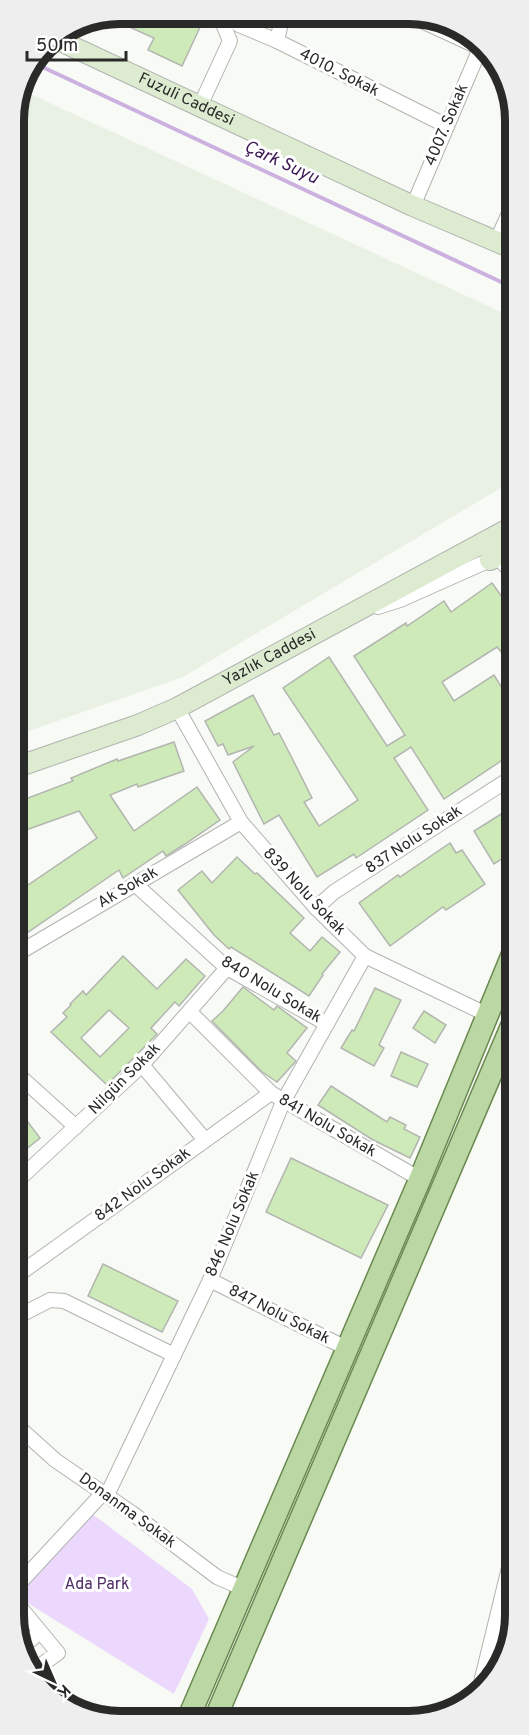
<svg xmlns="http://www.w3.org/2000/svg" width="529" height="1735" font-family="Overpass,sans-serif">
  <style>
    .built { fill: #e9f0e4 }
    .green { fill: #ecd8fd }
    .lines { fill: none; stroke-linecap: round; stroke-linejoin: round }
    .stream { stroke: #cbb0e0; stroke-width: 4 }
    .building { fill: #ceeab8; stroke: #b2b5b0; stroke-width: 1.5; fill-rule: evenodd }
    .street-casing { stroke: #b1b4af; stroke-width: 16 }
    .secondary-casing { stroke: #b1b4af; stroke-width: 22 }
    .primary-casing { stroke: #6b8950; stroke-width: 24 }
    .street { stroke: #fff; stroke-width: 14 }
    .secondary { stroke: #ddebd1; stroke-width: 20 }
    .primary { stroke: #bbd7a3; stroke-width: 21 }
    .labels { text-anchor: middle; dominant-baseline: central; stroke-width: 6; stroke-linejoin: round; paint-order: stroke }
    .street-label { font-size: 16px; fill: #2a2b29; stroke: #fff }
    .park-label { font-size: 16px; fill: #4e2b65; stroke: #fff }
    .water-label { font-size: 18px; font-style: italic; fill: #3c1953; stroke: #fff }
    .rim { fill: none; stroke: #2a2b29; stroke-width: 8 }
  </style>
  <rect width="100%" height="100%" fill="#f7faf5"/>
  <path class="built" d="M 24,91 L 514,318 L 514,480 L 183,677 L 14,736 L 14,114 Z"/>
  <path class="green" d="M 91,1513 L 192,1589 L 209,1619 L 174,1694 L 26,1602 L 23,1587 Z"/>
  <g class="lines">
    <path class="stream" d="M 36,64 L 514,288"/>
  </g>
  <g class="building">
    <path d="M 171,20 L 193,20 L 202,23 L 182,66 L 148,50 L 154,38 L 116,21 Z"/>
    <path d="M 492,583 L 510,608 L 514,605 L 514,667 L 497,647 L 442,682 L 454,701 L 494,675 L 514,707 L 514,767 L 507,757 L 444,799 L 411,747 L 394,758 L 428,810 L 356,858 L 354,854 L 317,877 L 279,815 L 264,824 L 233,762 L 254,746 L 228,755 L 223,744 L 218,746 L 205,721 L 253,695 L 274,735 L 279,733 L 292,758 L 312,798 L 304,802 L 319,826 L 358,800 L 283,688 L 329,657 L 387,746 L 405,735 L 354,656 L 406,623 L 407,626 L 444,601 L 451,612 Z"/>
    <path d="M 174,742 L 184,771 L 138,787 L 137,784 L 110,795 L 134,831 L 197,787 L 220,820 L 185,844 L 166,856 L 163,851 L 123,878 L 119,870 L 15,941 L 15,894 L 97,838 L 79,811 L 15,834 L 15,803 L 73,781 L 71,778 L 117,759 L 118,761 Z"/>
    <path d="M 514,806 L 514,851 L 494,864 L 474,831 Z"/>
    <path d="M 450,843 L 456,853 L 462,850 L 485,884 L 446,910 L 443,907 L 390,946 L 359,903 L 398,875 L 400,877 Z"/>
    <path d="M 237,857 L 255,874 L 257,873 L 304,918 L 290,933 L 310,951 L 322,937 L 340,952 L 322,974 L 323,975 L 309,996 L 231,947 L 229,949 L 214,935 L 178,890 L 202,871 L 212,883 Z"/>
    <path d="M 123,956 L 157,989 L 186,959 L 205,976 L 179,1006 L 175,1002 L 151,1028 L 157,1034 L 107,1085 L 51,1032 L 67,1017 L 63,1013 L 71,1005 L 70,1004 L 83,991 L 86,995 ZM 109,1010 L 129,1028 L 100,1057 L 81,1038 Z"/>
    <path d="M 243,987 L 274,1010 L 277,1006 L 307,1028 L 287,1053 L 296,1061 L 277,1082 L 261,1071 L 212,1021 L 223,1011 Z"/>
    <path d="M 375,988 L 401,1000 L 379,1045 L 384,1048 L 374,1066 L 341,1048 L 352,1030 L 354,1031 Z"/>
    <path d="M 424,1011 L 446,1025 L 435,1043 L 413,1028 Z"/>
    <path d="M 401,1052 L 428,1064 L 417,1087 L 391,1076 Z"/>
    <path d="M 331,1086 L 387,1122 L 390,1117 L 406,1125 L 404,1129 L 420,1137 L 410,1158 L 373,1140 L 318,1105 Z"/>
    <path d="M 15,1105 L 40,1138 L 15,1158 Z"/>
    <path d="M 291,1158 L 388,1205 L 361,1258 L 266,1212 Z"/>
    <path d="M 103,1264 L 178,1301 L 162,1332 L 88,1296 Z"/>
  </g>
  <g class="lines">
    <g class="street-casing">
      <g id="street">
        <path d="M 411,16 L 480,48"/>
        <path d="M 232,19 L 239,25 L 277,41 L 447,126"/>
        <path d="M 277,41 L 282,18"/>
        <path d="M 200,106 L 230,41 L 221,19"/>
        <path d="M 413,206 L 482,44"/>
        <path d="M 496,242 L 514,202"/>
        <path d="M 378,607 L 400,600 L 490,560 L 501,561 L 514,575"/>
        <path d="M 177,708 L 241,822 L 316,908 L 365,956 L 488,1015"/>
        <path d="M 135,884 L 227,968 L 327,1024"/>
        <path d="M 316,908 L 334,892 L 514,776"/>
        <path d="M 15,955 L 241,822"/>
        <path d="M 190,1012 L 271,1093 L 420,1179"/>
        <path d="M 142,1065 L 205,1140"/>
        <path d="M 15,1072 L 76,1127"/>
        <path d="M 15,1183 L 142,1065 L 227,968"/>
        <path d="M 15,1277 L 271,1093"/>
        <path d="M 210,1280 L 348,1349"/>
        <path d="M 15,1318 L 50,1300 L 64,1301 L 174,1355"/>
        <path d="M 15,1424 L 55,1460 L 132,1513 L 217,1577 L 244,1589"/>
        <path d="M 107,1495 L 210,1280 L 283,1102 L 365,956"/>
        <path d="M 15,1588 L 103,1493"/>
        <path d="M 15,1601 L 58,1653 L 34,1670"/>
        <path d="M 22,1647 L 40,1632"/>
        <path d="M 479,1691 L 515,1543"/>
      </g>
    </g>
    <g class="secondary-casing">
      <g id="secondary">
        <path id="s1" d="M 54,38 L 413,206 L 514,249"/>
        <path d="M 490,560 L 500,554 L 514,534"/>
        <path id="s2" d="M 14,768 L 138,725 L 177,708 L 514,526"/>
      </g>
    </g>
    <g class="primary-casing">
      <g id="primary">
        <path d="M 188,1719 L 420,1179 L 515,948"/>
        <path d="M 215,1719 L 515,1018"/>
      </g>
    </g>
    <use href="#street" class="street"/>
    <use href="#secondary" class="secondary"/>
    <use href="#primary" class="primary"/>
  </g>
  <g class="labels">
    <g class="street-label">
      <text transform="translate(339 73) rotate(27)">4010. Sokak</text>
      <text stroke="none"><textPath href="#s1" startOffset="146">Fuzuli Caddesi</textPath></text>
      <text transform="translate(447 125) rotate(-67)">4007. Sokak</text>
      <text stroke="none"><textPath href="#s2" startOffset="279">Yazlık Caddesi</textPath></text>
      <text transform="translate(414 840) rotate(-33)">837 Nolu Sokak</text>
      <text transform="translate(128 888) rotate(-30)">Ak Sokak</text>
      <text transform="translate(304 892) rotate(47)">839 Nolu Sokak</text>
      <text transform="translate(271 990) rotate(31)">840 Nolu Sokak</text>
      <text transform="translate(125 1079) rotate(-45)">Nilgün Sokak</text>
      <text transform="translate(327 1126) rotate(30)">841 Nolu Sokak</text>
      <text transform="translate(143 1185) rotate(-36)">842 Nolu Sokak</text>
      <text transform="translate(233 1224) rotate(-67)">846 Nolu Sokak</text>
      <text transform="translate(279 1315) rotate(27)">847 Nolu Sokak</text>
      <text transform="translate(127 1511) rotate(36)">Donanma Sokak</text>
    </g>
    <g class="park-label">
      <text x="97" y="1585">Ada Park</text>
    </g>
    <g class="water-label">
      <text transform="translate(281 163) rotate(25)">Çark Suyu</text>
    </g>
  </g>
  <path d="M0 0H529V1735H0ZM120 24H409A96 96 0 0 1 505 120V1615A96 96 0 0 1 409 1711H120A96 96 0 0 1 24 1615V120A96 96 0 0 1 120 24Z" fill="#eee" fill-rule="evenodd"/>
  <path class="rim" d="M120 24H409A96 96 0 0 1 505 120V1615A96 96 0 0 1 409 1711H120A96 96 0 0 1 24 1615V120A96 96 0 0 1 120 24Z"/>
  <g transform="translate(54 1681) rotate(136)" stroke="#ffffff" stroke-width="4.5" paint-order="stroke">
  <path d="M0-4.5L10 22L0 15L-10 22Z" fill="#2a2b29"/>
  <text y="-9" font-size="16" font-weight="bold" text-anchor="middle" fill="#2a2b29">K</text>
  </g>
  <path d="M27 51v9h99v-9" fill="none" stroke="#2a2b29" stroke-width="3"/>
  <text x="36" y="51" font-size="18" fill="#2a2b29" stroke="#ffffff" stroke-width="4.5" paint-order="stroke">50 m</text>
</svg>
